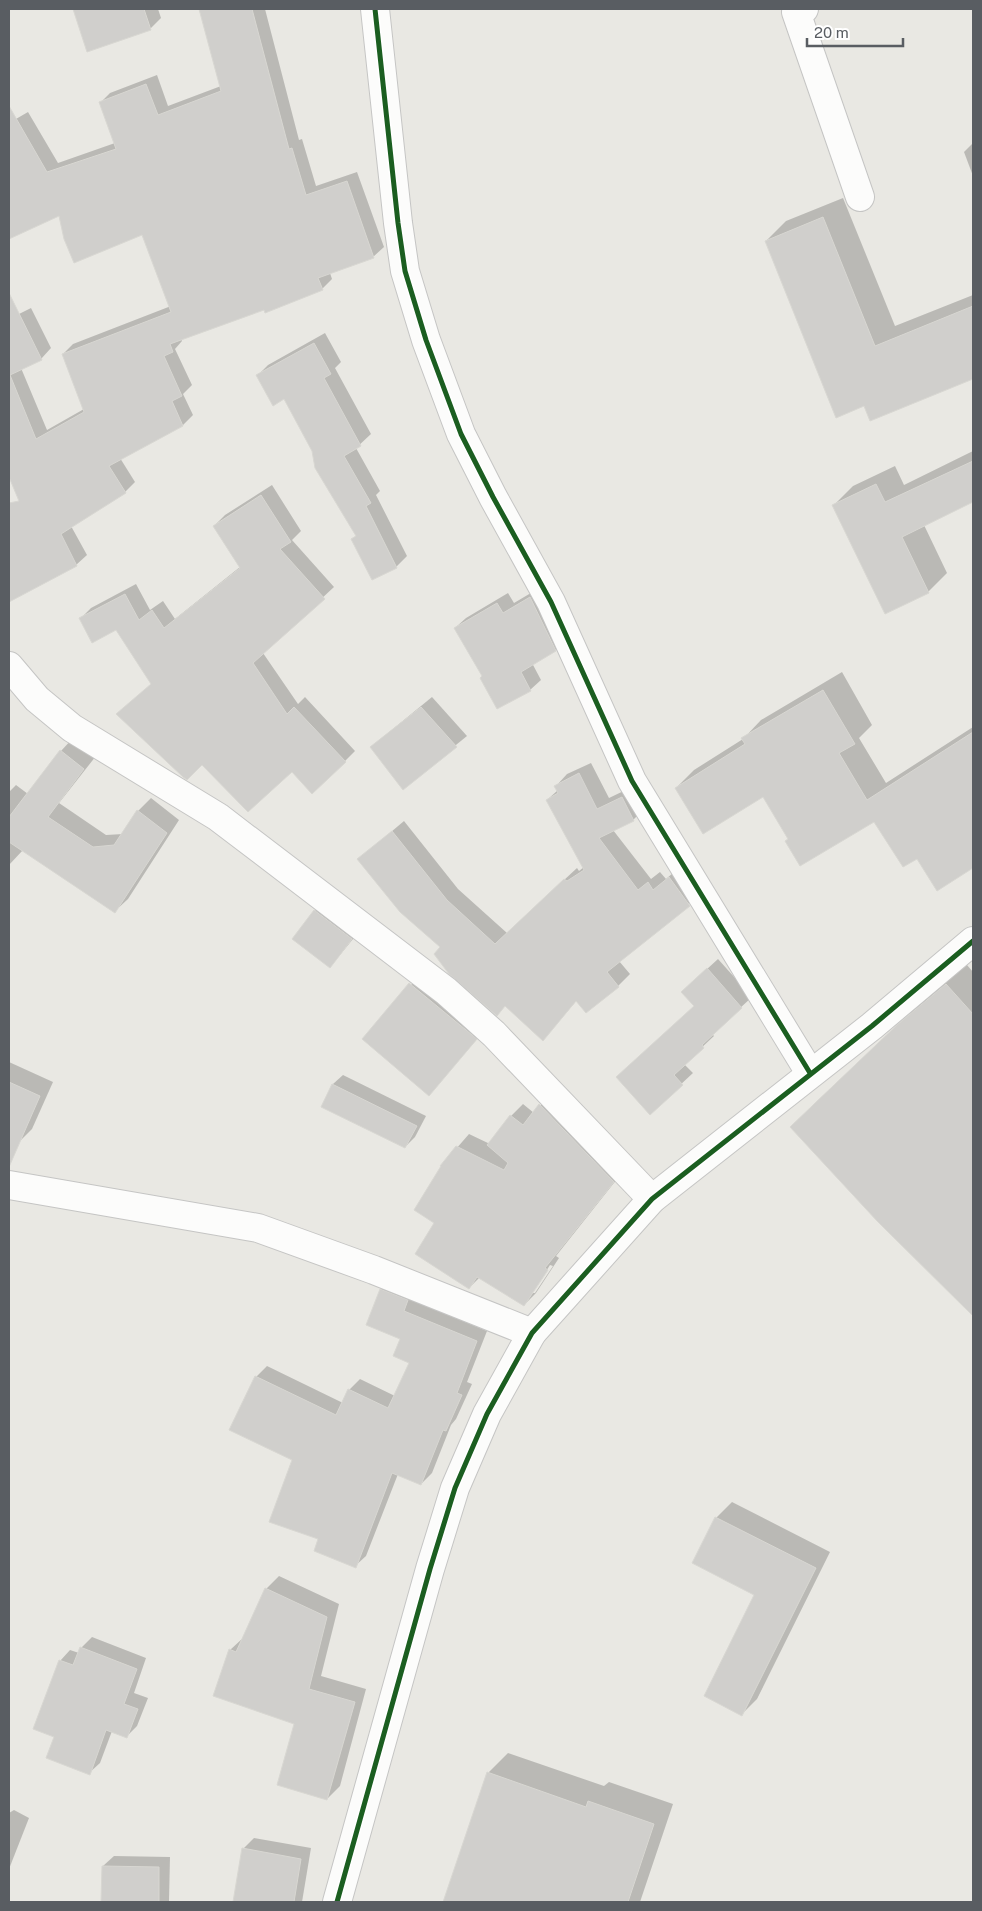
<svg xmlns="http://www.w3.org/2000/svg" width="982" height="1911" font-family="'Public Sans',sans-serif">
  <style>
    .shadow { fill: #0003; fill-rule: evenodd }
    .building { fill: #d0cfcc; stroke: #d8d7d2 }
    .lines { fill: none; stroke-linecap: round; stroke-linejoin: round }
    .minor-casing { stroke: #c5c5c4; stroke-width: 30 }
    .minor { stroke: #fcfcfb; stroke-width: 28 }
    .cycleway-casing { stroke: #fff; stroke-width: 8 }
    .cycleway { stroke: #1b5e20; stroke-width: 5 }
  </style>
  <rect width="100%" height="100%" fill="#e9e8e3"/>
  <g class="shadow">
    <path d="M 74,9 L 158,9 L 161,18 L 150,29 L 88,50 Z"/>
    <path d="M 201,9 L 265,9 L 299,140 L 302,139 L 316,186 L 357,172 L 384,247 L 373,257 L 330,273 L 332,279 L 322,289 L 181,338 L 182,341 L 175,349 L 192,385 L 183,394 L 193,415 L 183,425 L 120,458 L 135,482 L 125,492 L 71,526 L 87,555 L 76,565 L 9,600 L 9,544 L 31,533 L 35,537 L 9,474 L 9,319 L 31,308 L 51,348 L 41,359 L 21,368 L 47,430 L 84,409 L 63,354 L 73,344 L 171,306 L 143,233 L 59,214 L 9,235 L 9,123 L 28,112 L 58,163 L 115,143 L 100,103 L 110,93 L 157,75 L 168,106 L 221,86 Z"/>
    <path d="M 973,143 L 973,176 L 964,152 Z"/>
    <path d="M 843,198 L 895,326 L 973,295 L 973,377 L 871,419 L 865,405 L 766,241 L 786,221 Z"/>
    <path d="M 325,333 L 341,362 L 335,368 L 371,434 L 356,448 L 380,491 L 376,495 L 407,556 L 396,567 L 353,539 L 357,535 L 285,398 L 258,375 L 268,365 Z"/>
    <path d="M 973,451 L 973,501 L 924,525 L 947,573 L 928,592 L 886,612 L 834,505 L 853,486 L 895,466 L 904,485 Z"/>
    <path d="M 272,485 L 301,531 L 292,540 L 334,587 L 263,653 L 298,704 L 305,697 L 355,751 L 345,761 L 292,770 L 152,684 L 116,629 L 80,619 L 91,608 L 136,584 L 150,610 L 163,601 L 175,619 L 240,567 L 214,526 L 225,515 Z"/>
    <path d="M 541,587 L 566,639 L 555,650 L 532,663 L 541,680 L 530,690 L 483,676 L 455,628 L 466,618 L 508,593 L 514,603 Z"/>
    <path d="M 842,672 L 872,725 L 859,738 L 886,783 L 973,727 L 973,867 L 938,889 L 918,857 L 874,820 L 789,839 L 763,795 L 676,788 L 694,770 L 743,739 L 761,720 Z"/>
    <path d="M 432,697 L 467,736 L 403,788 L 371,747 Z"/>
    <path d="M 73,738 L 96,756 L 59,803 L 106,835 L 123,834 L 138,811 L 151,798 L 179,820 L 128,899 L 115,911 L 23,850 L 9,865 L 9,792 L 16,785 L 28,794 L 61,751 Z"/>
    <path d="M 591,763 L 609,798 L 634,786 L 645,808 L 633,820 L 613,830 L 651,879 L 660,872 L 666,879 L 681,866 L 701,893 L 619,961 L 630,974 L 618,986 L 586,1011 L 577,1000 L 554,1027 L 441,947 L 359,859 L 404,821 L 458,889 L 507,933 L 577,868 L 579,871 L 584,867 L 547,800 L 558,790 L 556,786 L 567,774 Z"/>
    <path d="M 325,900 L 362,928 L 330,967 L 315,911 Z"/>
    <path d="M 718,959 L 752,997 L 712,1034 L 714,1036 L 684,1064 L 693,1073 L 650,1113 L 695,1005 L 694,981 Z"/>
    <path d="M 967,965 L 973,972 L 973,1314 L 879,1221 L 811,1107 L 919,1005 Z"/>
    <path d="M 426,968 L 491,1023 L 429,1094 L 364,1039 Z"/>
    <path d="M 9,1062 L 53,1082 L 32,1129 L 19,1142 L 9,1137 Z"/>
    <path d="M 343,1075 L 426,1116 L 415,1137 L 405,1147 L 322,1106 L 333,1084 Z"/>
    <path d="M 552,1093 L 625,1169 L 556,1256 L 559,1258 L 536,1293 L 524,1305 L 480,1277 L 469,1288 L 436,1223 L 442,1165 L 469,1134 L 490,1144 L 511,1116 L 523,1104 L 534,1113 ZM 550,1265 L 553,1266 L 535,1293 L 532,1293 Z"/>
    <path d="M 392,1279 L 413,1300 L 487,1331 L 467,1382 L 472,1384 L 456,1419 L 451,1425 L 432,1473 L 421,1484 L 398,1474 L 366,1556 L 355,1566 L 320,1538 L 293,1459 L 256,1377 L 267,1366 L 343,1403 L 349,1390 L 360,1379 L 395,1396 L 411,1362 L 381,1290 Z"/>
    <path d="M 732,1502 L 830,1552 L 757,1699 L 741,1715 L 756,1595 L 716,1518 Z"/>
    <path d="M 279,1576 L 339,1604 L 321,1676 L 366,1689 L 340,1786 L 327,1799 L 295,1724 L 230,1650 L 243,1638 L 266,1589 Z"/>
    <path d="M 92,1637 L 146,1658 L 134,1693 L 148,1698 L 137,1726 L 127,1736 L 112,1731 L 100,1763 L 89,1773 L 55,1736 L 60,1661 L 70,1650 L 79,1653 L 81,1648 Z"/>
    <path d="M 508,1753 L 604,1786 L 609,1782 L 673,1804 L 640,1902 L 445,1902 L 488,1773 Z"/>
    <path d="M 14,1810 L 29,1818 L 9,1869 L 9,1813 Z"/>
    <path d="M 254,1838 L 311,1848 L 302,1902 L 234,1902 L 243,1849 Z"/>
    <path d="M 114,1856 L 170,1857 L 169,1901 L 102,1902 L 103,1866 Z"/>
  </g>
  <g class="building">
    <path d="M 73,9 L 144,9 L 151,30 L 87,52 Z"/>
    <path d="M 199,9 L 252,9 L 289,149 L 292,148 L 306,195 L 347,181 L 374,258 L 318,278 L 323,290 L 265,313 L 264,310 L 170,344 L 173,352 L 164,356 L 182,396 L 172,401 L 183,426 L 109,466 L 126,493 L 61,534 L 77,566 L 9,602 L 9,503 L 19,501 L 9,477 L 9,293 L 42,360 L 10,375 L 36,439 L 84,412 L 62,354 L 171,312 L 142,235 L 74,263 L 64,239 L 59,216 L 9,239 L 9,106 L 47,172 L 116,149 L 99,102 L 146,84 L 158,115 L 221,91 Z"/>
    <path d="M 823,217 L 875,346 L 973,306 L 973,379 L 870,421 L 864,406 L 836,418 L 765,241 Z"/>
    <path d="M 314,343 L 331,374 L 324,378 L 361,446 L 344,456 L 371,503 L 366,506 L 397,568 L 372,580 L 351,539 L 356,536 L 315,468 L 312,451 L 284,399 L 273,406 L 256,375 Z"/>
    <path d="M 973,461 L 973,502 L 902,537 L 929,593 L 885,614 L 832,505 L 876,484 L 885,502 Z"/>
    <path d="M 261,495 L 291,542 L 280,549 L 325,599 L 253,663 L 287,714 L 294,707 L 346,762 L 312,794 L 292,772 L 248,812 L 202,765 L 187,780 L 183,777 L 116,714 L 151,684 L 116,630 L 92,643 L 79,618 L 125,594 L 139,620 L 152,610 L 164,628 L 240,568 L 213,526 Z"/>
    <path d="M 530,597 L 556,651 L 521,672 L 531,691 L 497,709 L 480,678 L 482,676 L 454,628 L 497,603 L 503,613 Z"/>
    <path d="M 823,690 L 855,744 L 839,753 L 867,800 L 973,732 L 973,868 L 937,891 L 917,859 L 903,867 L 874,822 L 800,866 L 785,841 L 788,839 L 763,797 L 703,834 L 675,788 L 745,744 L 741,738 Z"/>
    <path d="M 421,707 L 457,747 L 403,790 L 370,747 Z"/>
    <path d="M 60,750 L 84,769 L 48,817 L 93,847 L 114,845 L 137,810 L 167,833 L 115,913 L 9,842 L 9,817 Z"/>
    <path d="M 579,773 L 597,809 L 622,797 L 634,821 L 599,838 L 638,890 L 648,882 L 653,890 L 669,877 L 690,906 L 607,972 L 619,987 L 586,1013 L 576,1001 L 543,1041 L 505,1006 L 497,1016 L 449,974 L 434,954 L 440,947 L 400,912 L 357,859 L 392,831 L 447,900 L 495,944 L 564,879 L 567,881 L 584,870 L 546,800 L 558,793 L 554,786 Z"/>
    <path d="M 314,910 L 352,939 L 330,968 L 292,939 Z"/>
    <path d="M 707,968 L 742,1008 L 702,1045 L 704,1048 L 674,1075 L 683,1085 L 650,1115 L 616,1077 L 694,1006 L 681,992 Z"/>
    <path d="M 409,983 L 477,1039 L 429,1096 L 362,1039 Z"/>
    <path d="M 946,984 L 973,1014 L 973,1316 L 878,1222 L 790,1127 L 897,1025 Z"/>
    <path d="M 9,1082 L 40,1096 L 9,1167 Z"/>
    <path d="M 332,1084 L 417,1126 L 405,1148 L 321,1107 Z"/>
    <path d="M 539,1104 L 614,1182 L 545,1268 L 548,1270 L 524,1306 L 477,1277 L 469,1289 L 415,1254 L 434,1223 L 414,1210 L 441,1166 L 440,1166 L 456,1146 L 504,1170 L 508,1163 L 487,1145 L 510,1115 L 523,1125 Z"/>
    <path d="M 380,1289 L 408,1300 L 404,1311 L 477,1341 L 457,1393 L 462,1395 L 446,1431 L 443,1430 L 421,1485 L 392,1473 L 356,1568 L 314,1551 L 318,1539 L 269,1522 L 292,1460 L 229,1430 L 255,1376 L 336,1415 L 348,1389 L 388,1408 L 409,1363 L 393,1356 L 400,1339 L 366,1325 Z"/>
    <path d="M 715,1517 L 816,1568 L 742,1716 L 704,1696 L 754,1595 L 692,1563 Z"/>
    <path d="M 265,1588 L 327,1617 L 309,1689 L 355,1702 L 327,1800 L 277,1785 L 294,1724 L 213,1696 L 229,1649 L 236,1652 Z"/>
    <path d="M 80,1647 L 137,1669 L 124,1704 L 138,1709 L 127,1738 L 106,1730 L 90,1775 L 46,1758 L 54,1737 L 33,1729 L 59,1660 L 73,1665 Z"/>
    <path d="M 487,1772 L 586,1807 L 588,1801 L 654,1824 L 628,1902 L 443,1902 Z"/>
    <path d="M 242,1848 L 301,1859 L 294,1902 L 233,1902 Z"/>
    <path d="M 102,1866 L 159,1867 L 159,1902 L 101,1902 Z"/>
  </g>
  <g class="lines">
    <g class="minor-casing">
      <g id="minor">
        <path d="M 375,9 L 398,223 L 405,271 L 426,340 L 461,434 L 493,497 L 551,602 L 632,781 L 810,1073"/>
        <path d="M 804,9 L 796,12 L 860,197"/>
        <path d="M 9,666 L 37,699 L 72,728 L 218,817 L 446,991 L 494,1034 L 652,1199"/>
        <path d="M 9,1185 L 258,1228 L 374,1270 L 532,1333"/>
        <path d="M 337,1902 L 430,1569 L 455,1488 L 487,1414 L 532,1333 L 652,1199 L 872,1026 L 973,941"/>
      </g>
    </g>
    <use href="#minor" class="minor"/>
    <g class="cycleway-casing">
      <g id="cycleway">
        <path d="M 375,9 L 398,223 L 405,271 L 426,340 L 461,434 L 493,497 L 551,602 L 632,781 L 810,1073"/>
        <path d="M 337,1902 L 430,1569 L 455,1488 L 487,1414 L 532,1333 L 652,1199 L 872,1026 L 973,941"/>
      </g>
    </g>
    <use href="#cycleway" class="cycleway"/>
  </g>
  <rect width="982" height="1911" fill="none" stroke="#595d62" stroke-width="20"/>
  <path d="M807 38v8h96v-8" fill="none" stroke="#595d62" stroke-width="2.5"/>
  <text x="814" y="38" font-size="15" fill="#595d62" stroke="#ffffff" stroke-width="4" paint-order="stroke">20 m</text>
</svg>
